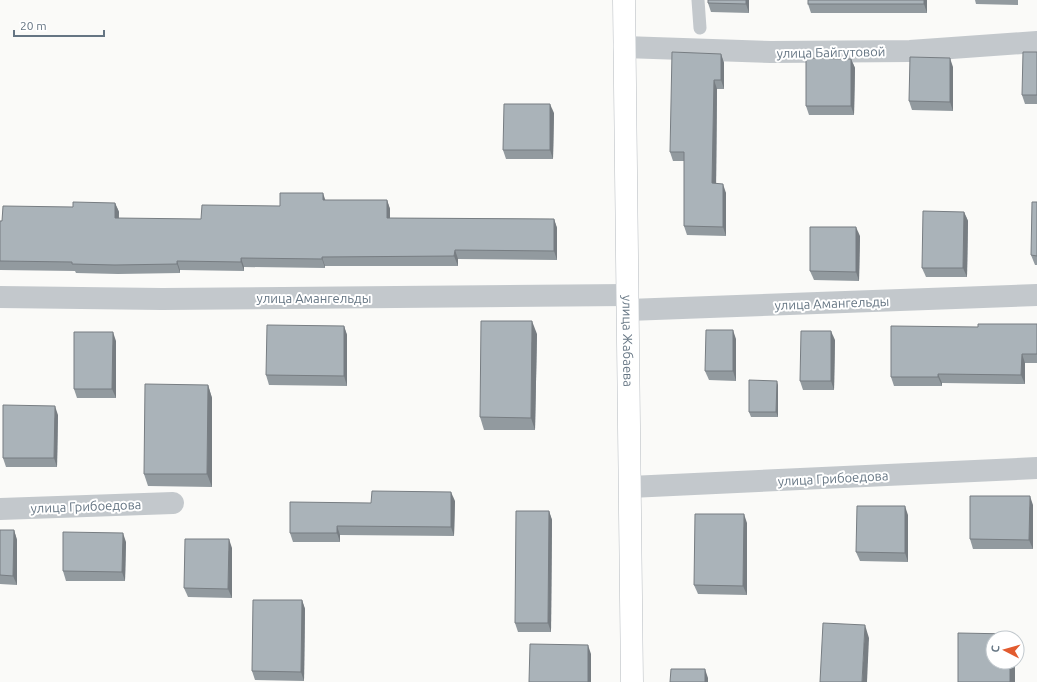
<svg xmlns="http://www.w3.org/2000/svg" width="1037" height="682" font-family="Ubuntu,sans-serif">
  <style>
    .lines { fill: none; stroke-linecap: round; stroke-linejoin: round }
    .secondary-casing { stroke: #b6bbc0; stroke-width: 23 }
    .lane { stroke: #c3c8cc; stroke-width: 13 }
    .street { stroke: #c3c8cc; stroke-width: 22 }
    .secondary { stroke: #fff; stroke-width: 22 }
    .wall { fill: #929a9f }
    .shaded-wall { fill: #777d82 }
    .building { fill: #aab3b9; stroke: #777d82 }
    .labels { text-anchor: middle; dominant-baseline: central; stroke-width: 4; stroke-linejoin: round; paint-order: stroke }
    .street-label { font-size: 13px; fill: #657583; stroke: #fff }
  </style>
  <rect width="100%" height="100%" fill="#fafaf8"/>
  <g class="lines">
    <g class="secondary-casing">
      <g id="secondary">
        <path id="s1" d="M 624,0 L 632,682"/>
      </g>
    </g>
    <path class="lane" d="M 698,0 L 700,28"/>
    <g class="street">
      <path d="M 624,47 L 771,52 L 910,51 L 1037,42"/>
      <path d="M 0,297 L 162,299 L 627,295"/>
      <path d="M 628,310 L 1037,295"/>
      <path d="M 630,487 L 1037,468"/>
      <path d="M 0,509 L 173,503"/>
    </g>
    <use href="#secondary" class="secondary"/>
  </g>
  <g class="wall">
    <path d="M 708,0 L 749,0 L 749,13 L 711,12 L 708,3 Z"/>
    <path d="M 927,0 L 927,13 L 811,13 L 808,4 Z"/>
    <path d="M 975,0 L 1018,0 L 1018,5 L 976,4 Z"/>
    <path d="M 1037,52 L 1037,104 L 1025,104 L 1022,95 Z"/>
    <path d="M 721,54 L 724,63 L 724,89 L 717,89 L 716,183 L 726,193 L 726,236 L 687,235 L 684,226 L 684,161 L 673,161 L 670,152 Z"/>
    <path d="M 851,59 L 855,68 L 854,115 L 809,115 L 806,106 Z"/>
    <path d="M 953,67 L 953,111 L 912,110 L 909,101 Z"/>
    <path d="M 554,113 L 553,159 L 506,159 L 503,150 Z"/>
    <path d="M 325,200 L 387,200 L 390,209 L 390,218 L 554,219 L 557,228 L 557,260 L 458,259 L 458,266 L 325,266 L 325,268 L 244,267 L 244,271 L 180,270 L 180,273 L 118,274 L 76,273 L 75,271 L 0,270 L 0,221 L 115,203 L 119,212 L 119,219 L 201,219 L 280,206 Z"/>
    <path d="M 1037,202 L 1037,265 L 1035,265 L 1031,255 Z"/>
    <path d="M 964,212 L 968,221 L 967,277 L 926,277 L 922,268 Z"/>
    <path d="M 860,236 L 859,281 L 814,280 L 810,271 Z"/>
    <path d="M 1037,324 L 1037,363 L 1025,363 L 1025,384 L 942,383 L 942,386 L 894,386 L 891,377 L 978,327 Z"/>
    <path d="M 344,326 L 347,335 L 347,386 L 269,385 L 266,375 Z"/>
    <path d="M 537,334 L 535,430 L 484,430 L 480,417 Z"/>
    <path d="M 736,339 L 736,381 L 709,380 L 705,371 Z"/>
    <path d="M 835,340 L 834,390 L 803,390 L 800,381 Z"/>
    <path d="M 116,341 L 116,398 L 77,398 L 74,389 Z"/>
    <path d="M 208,385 L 212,398 L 212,487 L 148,486 L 144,474 Z"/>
    <path d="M 778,385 L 778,417 L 751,417 L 749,412 Z"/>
    <path d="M 58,415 L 57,467 L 6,467 L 3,458 Z"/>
    <path d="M 455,501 L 454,536 L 340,535 L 340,542 L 293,542 L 290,533 L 371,503 Z"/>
    <path d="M 1033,505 L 1033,549 L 973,549 L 970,539 Z"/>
    <path d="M 549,511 L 552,520 L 551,632 L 518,632 L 515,623 Z"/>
    <path d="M 908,515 L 908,562 L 860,561 L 856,552 Z"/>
    <path d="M 747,523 L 747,595 L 698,594 L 694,585 Z"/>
    <path d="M 0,530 L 14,530 L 17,540 L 17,585 L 0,584 Z"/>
    <path d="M 126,542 L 125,581 L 66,581 L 63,571 Z"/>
    <path d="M 232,548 L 232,598 L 188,597 L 184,588 Z"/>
    <path d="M 302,600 L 305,609 L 304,681 L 255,680 L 252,671 Z"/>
  </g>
  <g class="shaded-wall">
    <path d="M 746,0 L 749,0 L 749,13 L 746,4 Z"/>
    <path d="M 924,0 L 927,0 L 927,13 L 924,4 Z"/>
    <path d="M 721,54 L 724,63 L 724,89 L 721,80 Z"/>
    <path d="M 950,58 L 953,67 L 953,111 L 950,102 Z"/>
    <path d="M 851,59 L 855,68 L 854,115 L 851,106 Z"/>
    <path d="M 714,80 L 717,89 L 716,193 L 712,183 Z"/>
    <path d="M 550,104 L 554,113 L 553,159 L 550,150 Z"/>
    <path d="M 723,184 L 726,193 L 726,236 L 723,227 Z"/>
    <path d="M 323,193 L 326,202 L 323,200 Z"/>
    <path d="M 387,200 L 390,209 L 390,227 L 387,218 Z"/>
    <path d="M 115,203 L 119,212 L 118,228 L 115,218 Z"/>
    <path d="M 964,212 L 968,221 L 967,277 L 963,268 Z"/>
    <path d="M 554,219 L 557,228 L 557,260 L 554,251 Z"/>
    <path d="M 856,227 L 860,236 L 859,281 L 856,272 Z"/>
    <path d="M 455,250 L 458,259 L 458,266 L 454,256 Z"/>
    <path d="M 322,257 L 325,266 L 325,268 L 322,259 Z"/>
    <path d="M 241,258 L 244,267 L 244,271 L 241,262 Z"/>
    <path d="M 177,261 L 180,270 L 180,273 L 177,264 Z"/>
    <path d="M 532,321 L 537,334 L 535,430 L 531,418 Z"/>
    <path d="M 344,326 L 347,335 L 347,386 L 344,376 Z"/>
    <path d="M 733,330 L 736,339 L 736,381 L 733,371 Z"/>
    <path d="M 831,331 L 835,340 L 834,390 L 831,381 Z"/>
    <path d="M 113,332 L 116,341 L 116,398 L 112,389 Z"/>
    <path d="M 1022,354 L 1025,363 L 1025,384 L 1021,375 Z"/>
    <path d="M 938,374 L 942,383 L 942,386 L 938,377 Z"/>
    <path d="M 777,381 L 778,385 L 778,417 L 776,412 Z"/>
    <path d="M 208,385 L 212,398 L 212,487 L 207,474 Z"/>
    <path d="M 55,406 L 58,415 L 57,467 L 54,458 Z"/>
    <path d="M 451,492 L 455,501 L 454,536 L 451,527 Z"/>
    <path d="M 1030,496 L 1033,505 L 1033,549 L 1029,540 Z"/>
    <path d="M 905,506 L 908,515 L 908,562 L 905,553 Z"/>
    <path d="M 549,511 L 552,520 L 551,632 L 548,623 Z"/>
    <path d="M 744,514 L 747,523 L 747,595 L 743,586 Z"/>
    <path d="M 337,526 L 340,535 L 340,542 L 337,533 Z"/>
    <path d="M 14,530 L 17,540 L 17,585 L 13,576 Z"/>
    <path d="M 123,533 L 126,542 L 125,581 L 122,572 Z"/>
    <path d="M 229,539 L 232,548 L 232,598 L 228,589 Z"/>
    <path d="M 302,600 L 305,609 L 304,681 L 301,672 Z"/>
    <path d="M 865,625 L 869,638 L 867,682 L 862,682 Z"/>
    <path d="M 588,645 L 591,654 L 591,682 L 588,682 Z"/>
    <rect x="1010" y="662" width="5" height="20"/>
    <path d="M 705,669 L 708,678 L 708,682 L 705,682 Z"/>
  </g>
  <g class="building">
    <path d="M 708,0 L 746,0 L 746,4 L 708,3 Z"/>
    <rect x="808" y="0" width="116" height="4"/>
    <path d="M 672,52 L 721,54 L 721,80 L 714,80 L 712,183 L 723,184 L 723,227 L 684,226 L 684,152 L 670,152 Z"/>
    <path d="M 1023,52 L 1037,52 L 1037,95 L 1022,95 Z"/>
    <path d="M 910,57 L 950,58 L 950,102 L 909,101 Z"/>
    <path d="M 806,58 L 851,59 L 851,106 L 806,106 Z"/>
    <path d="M 504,104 L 550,104 L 550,150 L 503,150 Z"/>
    <path d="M 280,193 L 323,193 L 323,200 L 387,200 L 387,218 L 554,219 L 554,251 L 455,250 L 454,256 L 322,257 L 322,259 L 241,258 L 241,262 L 177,261 L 177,264 L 115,265 L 72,264 L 72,262 L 0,261 L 0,221 L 2,221 L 3,206 L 73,207 L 73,202 L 115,203 L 115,218 L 201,219 L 202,205 L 280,206 Z"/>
    <path d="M 1032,202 L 1037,202 L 1037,256 L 1031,255 Z"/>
    <path d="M 923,211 L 964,212 L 963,268 L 922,268 Z"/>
    <path d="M 810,227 L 856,227 L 856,272 L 810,271 Z"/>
    <path d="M 481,321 L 532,321 L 531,418 L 480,417 Z"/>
    <path d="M 978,324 L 1037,324 L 1037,354 L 1022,354 L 1021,375 L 938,374 L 938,377 L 891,377 L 891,326 L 978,327 Z"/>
    <path d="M 267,325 L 344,326 L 344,376 L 266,375 Z"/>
    <path d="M 706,330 L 733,330 L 733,371 L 705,371 Z"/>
    <path d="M 801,331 L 831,331 L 831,381 L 800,381 Z"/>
    <path d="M 74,332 L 113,332 L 112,389 L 74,389 Z"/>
    <path d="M 749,380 L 777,381 L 776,412 L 749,412 Z"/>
    <path d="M 145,384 L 208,385 L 207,474 L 144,474 Z"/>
    <path d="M 3,405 L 55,406 L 54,458 L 3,458 Z"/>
    <path d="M 372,491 L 451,492 L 451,527 L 337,526 L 337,533 L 290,533 L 290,502 L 371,503 Z"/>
    <path d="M 970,496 L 1030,496 L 1029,540 L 970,539 Z"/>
    <path d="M 857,506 L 905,506 L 905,553 L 856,552 Z"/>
    <path d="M 516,511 L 549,511 L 548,623 L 515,623 Z"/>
    <path d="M 695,514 L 744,514 L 743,586 L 694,585 Z"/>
    <path d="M 0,530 L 14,530 L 13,576 L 0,575 Z"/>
    <path d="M 63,532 L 123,533 L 122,572 L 63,571 Z"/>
    <path d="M 185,539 L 229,539 L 228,589 L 184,588 Z"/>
    <path d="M 253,600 L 302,600 L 301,672 L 252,671 Z"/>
    <path d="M 823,623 L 865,625 L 862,682 L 820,682 Z"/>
    <path d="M 958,633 L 1011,634 L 1011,638 L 993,638 L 993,662 L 1010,662 L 1010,682 L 958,682 Z"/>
    <path d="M 530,644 L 588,645 L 588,682 L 529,682 Z"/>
    <path d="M 671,669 L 705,669 L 705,682 L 670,682 Z"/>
  </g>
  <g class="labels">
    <g class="street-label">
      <text transform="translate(831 52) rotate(-1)">улица Байгутовой</text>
      <text x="314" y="298">улица Амангельды</text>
      <text transform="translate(832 303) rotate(-2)">улица Амангельды</text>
      <text stroke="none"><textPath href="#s1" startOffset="341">улица Жабаева</textPath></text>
      <text transform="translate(833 478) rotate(-3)">улица Грибоедова</text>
      <text transform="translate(86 506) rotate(-2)">улица Грибоедова</text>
    </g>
  </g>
  <g transform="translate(1005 650) rotate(276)"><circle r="19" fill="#ffffff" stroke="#c1c8cd"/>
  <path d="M0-3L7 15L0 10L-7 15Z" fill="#e25b2f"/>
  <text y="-6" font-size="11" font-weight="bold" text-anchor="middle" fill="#657583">С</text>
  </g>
  <path d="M14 30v6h90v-6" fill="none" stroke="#657583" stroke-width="2"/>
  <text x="20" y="30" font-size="12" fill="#657583" stroke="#ffffff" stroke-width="3" paint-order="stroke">20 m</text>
</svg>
